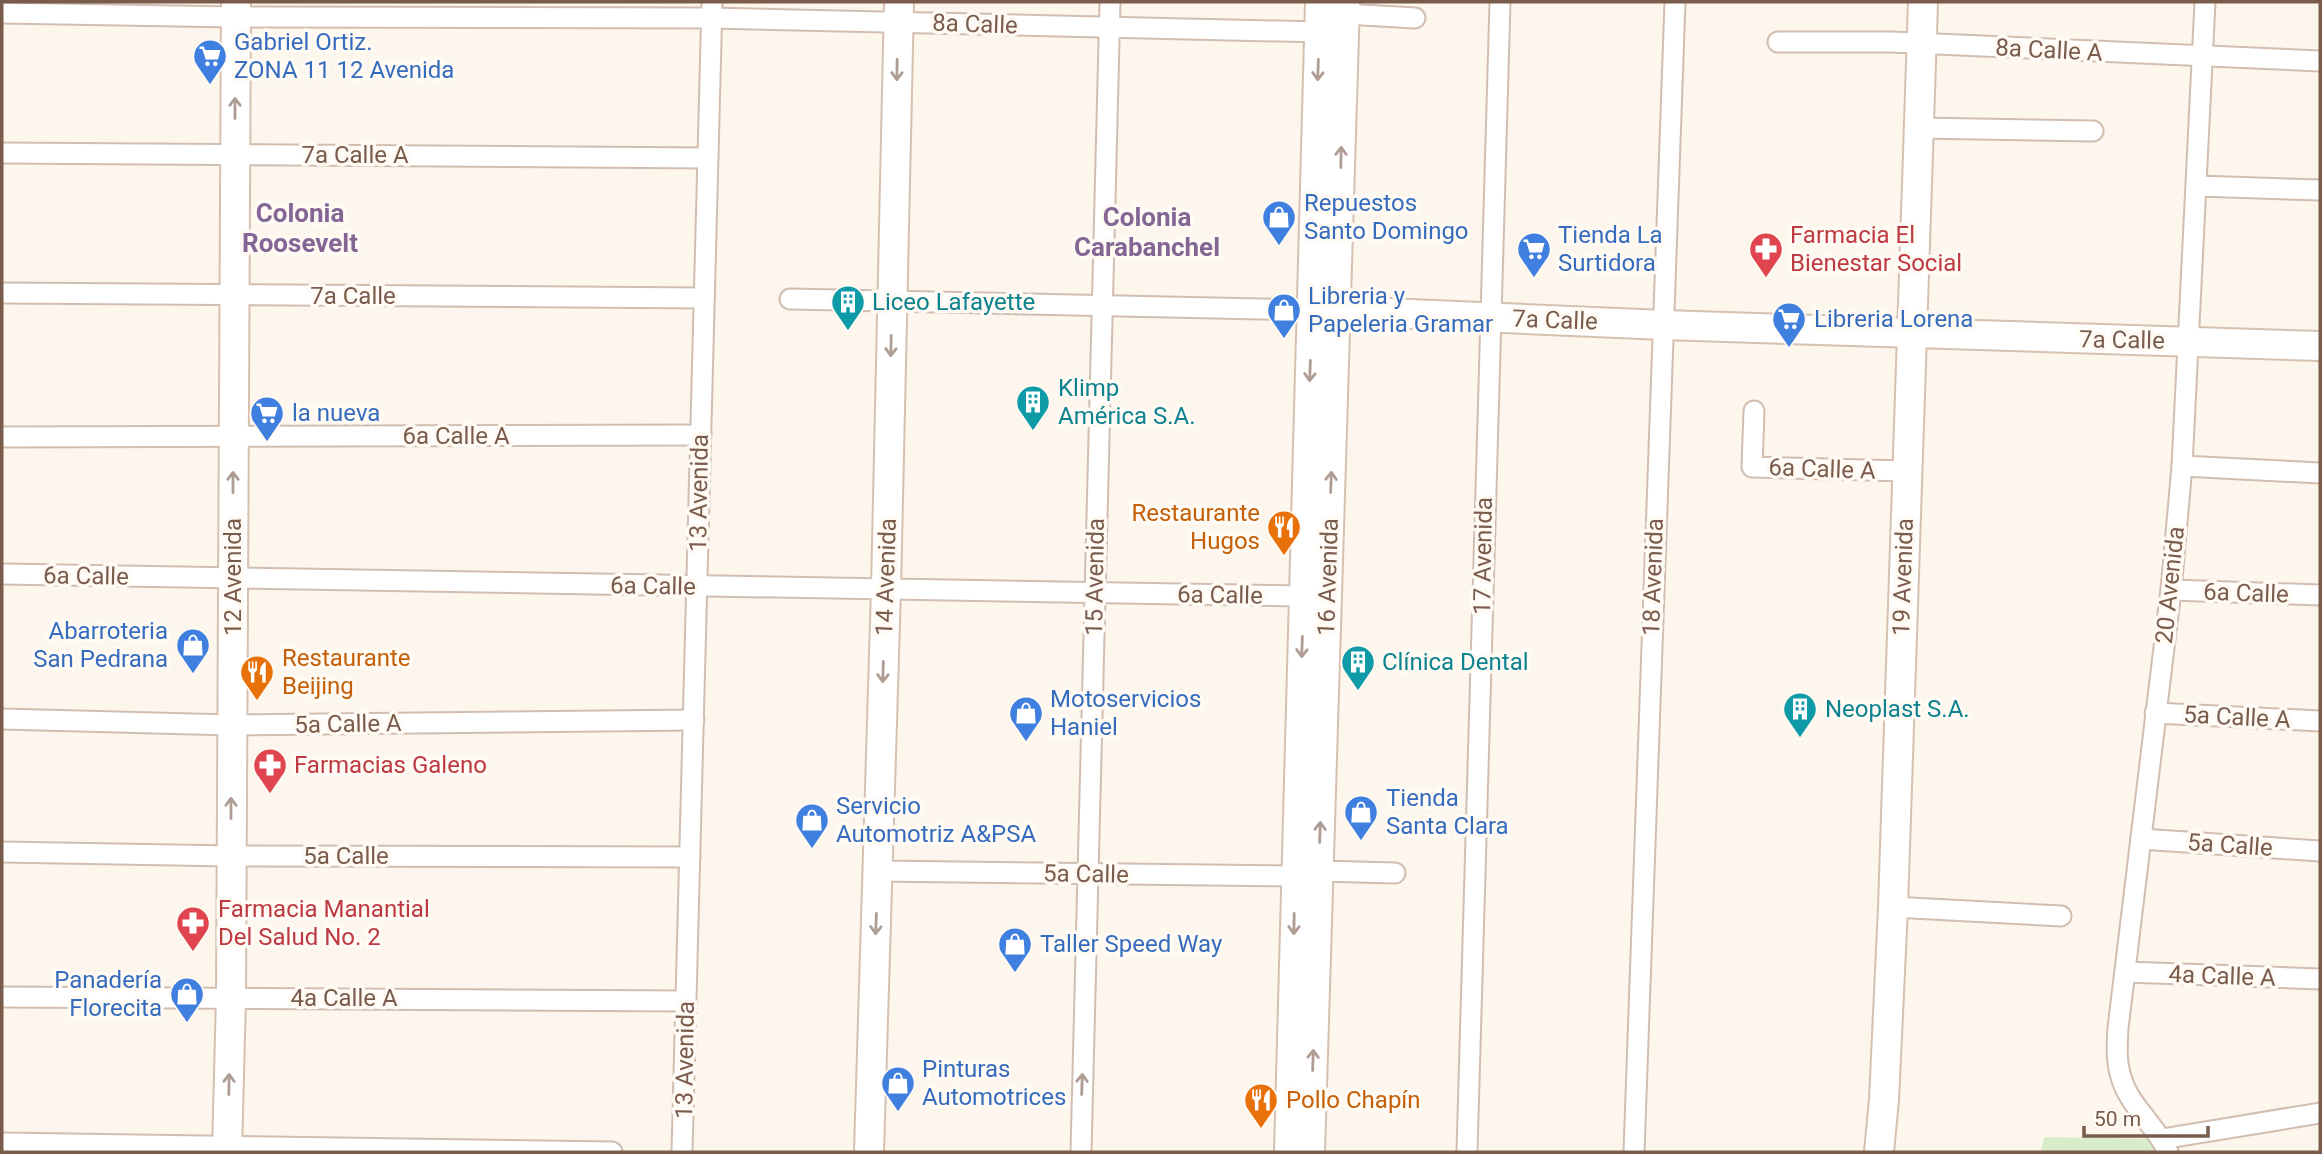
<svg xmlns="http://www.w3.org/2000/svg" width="2322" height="1154" font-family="Roboto,sans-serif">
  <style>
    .green { fill: #d8ecc9 }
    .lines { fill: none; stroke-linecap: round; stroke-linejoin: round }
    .street-casing { stroke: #d1beb0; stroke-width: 23 }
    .secondary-casing { stroke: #d6c0b0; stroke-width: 32 }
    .street { stroke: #fff; stroke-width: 19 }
    .secondary { stroke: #fff; stroke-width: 28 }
    .oneway { stroke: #af9d94 }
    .labels { text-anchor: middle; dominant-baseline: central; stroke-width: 7; stroke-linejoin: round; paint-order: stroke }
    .street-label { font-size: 24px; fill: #7a5c4d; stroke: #fffaf3 }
    .shop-label { font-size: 24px; fill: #366cbe; stroke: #fffaf3; text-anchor: start }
    .health-label { font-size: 24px; fill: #be3a42; stroke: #fffaf3; text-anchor: start }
    .culture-label { font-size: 24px; fill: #0d838f; stroke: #fffaf3; text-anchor: start }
    .food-label { font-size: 24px; fill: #c56008; stroke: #fffaf3; text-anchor: start }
    .neighbourhood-label { font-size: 26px; font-weight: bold; fill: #846695; stroke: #fffaf3 }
  </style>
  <rect width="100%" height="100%" fill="#fdf6ec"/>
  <path class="green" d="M 2044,1137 L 2162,1139 L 2167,1152 L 2041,1152 Z"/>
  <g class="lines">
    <g class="street-casing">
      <g id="street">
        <path d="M 2,13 L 235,17 L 712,18 L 1319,32"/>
        <path d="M 1345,14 L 1415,18"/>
        <path d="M 1778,42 L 1891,42 L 2320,61"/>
        <path d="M 1919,128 L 2093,131"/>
        <path d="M 2,153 L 708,158"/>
        <path d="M 2197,186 L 2320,190"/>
        <path d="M 2,293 L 704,298"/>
        <path d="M 790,299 L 1312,310"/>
        <path d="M 1754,411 L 1752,467 L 1906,471"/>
        <path d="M 2,437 L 701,435"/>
        <path d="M 2182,466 L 2320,473"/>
        <path d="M 2,574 L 1304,596"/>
        <path d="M 2171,590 L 2320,595"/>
        <path d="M 2155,713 L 2320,721"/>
        <path d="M 2,719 L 232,725 L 694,720"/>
        <path d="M 2141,839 L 2320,851"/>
        <path d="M 2,852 L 231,856 L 690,857"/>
        <path d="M 877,871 L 1296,876"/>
        <path d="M 1319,871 L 1395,873"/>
        <path d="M 1893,907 L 2061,916"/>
        <path d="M 2125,972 L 2320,979"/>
        <path d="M 2,997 L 686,1001"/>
        <path d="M 2162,1139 L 2320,1113"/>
        <path d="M 2,1143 L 612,1152"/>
        <path d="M 682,1152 L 712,2"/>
        <path d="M 1081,1152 L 1110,2"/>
        <path d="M 1467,1152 L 1500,2"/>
        <path d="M 1634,1152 L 1675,2"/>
        <path d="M 2168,1152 C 2156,1125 2129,1106 2121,1077 C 2116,1061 2117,1045 2118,1028 L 2171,590 L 2182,466 L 2205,2"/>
      </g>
    </g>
    <g class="secondary-casing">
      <g id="secondary">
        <path d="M 1319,310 L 1664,325 L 2320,346"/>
        <path d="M 227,1152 L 231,997 L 236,2"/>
        <path d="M 869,1152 L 886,589 L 899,2"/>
        <path d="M 1289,1152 L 1320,2"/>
        <path d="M 1310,1152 L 1345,2"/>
        <path d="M 1879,1152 L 1884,1100 L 1893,907 L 1923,2"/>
      </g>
    </g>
    <use href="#street" class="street"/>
    <use href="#secondary" class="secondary"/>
  </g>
  <defs><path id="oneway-shaft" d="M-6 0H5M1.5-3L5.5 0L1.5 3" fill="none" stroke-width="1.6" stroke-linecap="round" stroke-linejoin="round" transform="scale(1.75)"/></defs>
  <g class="oneway">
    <use href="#oneway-shaft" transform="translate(897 70) rotate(91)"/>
    <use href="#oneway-shaft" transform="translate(1318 70) rotate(92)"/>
    <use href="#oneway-shaft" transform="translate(235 108) rotate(-90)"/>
    <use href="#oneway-shaft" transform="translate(1341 157) rotate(-89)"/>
    <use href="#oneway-shaft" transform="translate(891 346) rotate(91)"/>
    <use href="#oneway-shaft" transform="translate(1310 371) rotate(92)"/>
    <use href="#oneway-shaft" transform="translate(233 482) rotate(-90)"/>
    <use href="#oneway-shaft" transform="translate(1331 482) rotate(-88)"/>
    <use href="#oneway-shaft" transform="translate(1302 647) rotate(92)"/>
    <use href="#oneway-shaft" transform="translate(883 672) rotate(92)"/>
    <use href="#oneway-shaft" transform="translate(231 808) rotate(-90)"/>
    <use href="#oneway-shaft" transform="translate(1320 832) rotate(-88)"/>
    <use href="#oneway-shaft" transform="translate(876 924) rotate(92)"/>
    <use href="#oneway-shaft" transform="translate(1294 924) rotate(91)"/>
    <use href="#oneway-shaft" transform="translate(1313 1060) rotate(-88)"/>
    <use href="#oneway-shaft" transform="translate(229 1084) rotate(-89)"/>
    <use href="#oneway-shaft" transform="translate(1082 1084) rotate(-88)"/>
  </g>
  <defs>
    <g id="supermarket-pin" transform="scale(1.75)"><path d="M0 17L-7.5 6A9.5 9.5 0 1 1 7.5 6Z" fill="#3f7fe0" stroke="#fffaf3"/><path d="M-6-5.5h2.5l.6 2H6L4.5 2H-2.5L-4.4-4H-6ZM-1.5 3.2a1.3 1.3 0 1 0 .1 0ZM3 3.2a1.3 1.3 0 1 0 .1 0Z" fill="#fff"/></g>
    <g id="shop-pin" transform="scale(1.75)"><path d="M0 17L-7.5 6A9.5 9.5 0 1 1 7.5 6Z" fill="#3f7fe0" stroke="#fffaf3"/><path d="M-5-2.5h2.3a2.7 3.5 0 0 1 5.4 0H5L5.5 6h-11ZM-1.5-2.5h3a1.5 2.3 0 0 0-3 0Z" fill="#fff"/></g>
    <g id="pharmacy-pin" transform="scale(1.75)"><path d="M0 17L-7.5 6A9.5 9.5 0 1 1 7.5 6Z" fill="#e0444e" stroke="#fffaf3"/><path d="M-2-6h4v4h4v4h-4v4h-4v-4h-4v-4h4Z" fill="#fff"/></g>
    <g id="building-pin" transform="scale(1.75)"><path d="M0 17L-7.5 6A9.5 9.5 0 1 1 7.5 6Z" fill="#0f9aa8" stroke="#fffaf3"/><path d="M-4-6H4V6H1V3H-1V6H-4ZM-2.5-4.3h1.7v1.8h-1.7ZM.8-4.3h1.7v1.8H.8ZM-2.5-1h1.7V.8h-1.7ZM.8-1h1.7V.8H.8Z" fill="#fff"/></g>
    <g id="restaurant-pin" transform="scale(1.75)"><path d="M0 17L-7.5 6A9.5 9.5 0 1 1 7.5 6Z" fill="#e8710a" stroke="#fffaf3"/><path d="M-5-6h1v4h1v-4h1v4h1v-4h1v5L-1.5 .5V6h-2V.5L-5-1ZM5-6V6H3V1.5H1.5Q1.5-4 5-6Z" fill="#fff"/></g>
  </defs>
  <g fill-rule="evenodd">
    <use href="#supermarket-pin" x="210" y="56"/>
    <use href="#shop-pin" x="1279" y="217"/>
    <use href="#supermarket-pin" x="1534" y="249"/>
    <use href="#pharmacy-pin" x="1766" y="249"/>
    <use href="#building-pin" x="848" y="302"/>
    <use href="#shop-pin" x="1284" y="310"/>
    <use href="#supermarket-pin" x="1789" y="319"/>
    <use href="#building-pin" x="1033" y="402"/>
    <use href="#supermarket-pin" x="267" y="413"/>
    <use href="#restaurant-pin" x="1284" y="527"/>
    <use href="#shop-pin" x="193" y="645"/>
    <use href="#building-pin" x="1358" y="662"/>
    <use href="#restaurant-pin" x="257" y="672"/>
    <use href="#building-pin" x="1800" y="709"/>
    <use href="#shop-pin" x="1026" y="713"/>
    <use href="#pharmacy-pin" x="270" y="765"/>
    <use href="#shop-pin" x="1361" y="812"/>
    <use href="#shop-pin" x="812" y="820"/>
    <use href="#pharmacy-pin" x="193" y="923"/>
    <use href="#shop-pin" x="1015" y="944"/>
    <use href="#shop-pin" x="187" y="994"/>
    <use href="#shop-pin" x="898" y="1083"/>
    <use href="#restaurant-pin" x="1261" y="1100"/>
  </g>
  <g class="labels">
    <g class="street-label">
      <text transform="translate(975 24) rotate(2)">8a Calle</text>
      <text transform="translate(2049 50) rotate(3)">8a Calle A</text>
      <text x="355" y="155">7a Calle A</text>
      <text x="353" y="296">7a Calle</text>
      <text transform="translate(1555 320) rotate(2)">7a Calle</text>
      <text transform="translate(2122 340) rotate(1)">7a Calle</text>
      <text x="456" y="436">6a Calle A</text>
      <text transform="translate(1822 469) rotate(2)">6a Calle A</text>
      <text transform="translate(699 493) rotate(-89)">13 Avenida</text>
      <text transform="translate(1483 556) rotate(-89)">17 Avenida</text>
      <text transform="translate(86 576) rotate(1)">6a Calle</text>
      <text transform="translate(233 577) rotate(-90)">12 Avenida</text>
      <text transform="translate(886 577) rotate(-88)">14 Avenida</text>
      <text transform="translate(1095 577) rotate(-89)">15 Avenida</text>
      <text transform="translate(1328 577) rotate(-88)">16 Avenida</text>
      <text transform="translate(1653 577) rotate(-88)">18 Avenida</text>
      <text transform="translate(1903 577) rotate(-88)">19 Avenida</text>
      <text transform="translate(2170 585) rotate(-84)">20 Avenida</text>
      <text transform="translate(653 586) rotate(1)">6a Calle</text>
      <text transform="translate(2246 593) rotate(2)">6a Calle</text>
      <text transform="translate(1220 595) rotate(1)">6a Calle</text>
      <text transform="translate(2237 717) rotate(3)">5a Calle A</text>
      <text transform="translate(348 724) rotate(-1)">5a Calle A</text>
      <text transform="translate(2230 845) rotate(4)">5a Calle</text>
      <text x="346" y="856">5a Calle</text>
      <text transform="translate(1086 874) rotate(1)">5a Calle</text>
      <text transform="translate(2222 976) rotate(2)">4a Calle A</text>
      <text x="344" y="998">4a Calle A</text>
      <text transform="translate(685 1060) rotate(-89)">13 Avenida</text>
    </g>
    <g class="shop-label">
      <text x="234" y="42">Gabriel Ortiz.<tspan x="234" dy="28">ZONA 11 12 Avenida</tspan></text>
      <text x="1304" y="203">Repuestos<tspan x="1304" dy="28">Santo Domingo</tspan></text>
      <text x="1558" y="235">Tienda La<tspan x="1558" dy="28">Surtidora</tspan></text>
      <text x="1308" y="296">Libreria y<tspan x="1308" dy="28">Papeleria Gramar</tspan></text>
      <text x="1814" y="319">Libreria Lorena</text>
      <text x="292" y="413">la nueva</text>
      <text x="168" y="631" text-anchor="end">Abarroteria<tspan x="168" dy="28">San Pedrana</tspan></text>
      <text x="1050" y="699">Motoservicios<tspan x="1050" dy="28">Haniel</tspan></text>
      <text x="1386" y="798">Tienda<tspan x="1386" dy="28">Santa Clara</tspan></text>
      <text x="836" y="806">Servicio<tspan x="836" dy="28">Automotriz A&amp;PSA</tspan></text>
      <text x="1040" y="944">Taller Speed Way</text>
      <text x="162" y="980" text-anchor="end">Panadería<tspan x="162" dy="28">Florecita</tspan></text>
      <text x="922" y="1069">Pinturas<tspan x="922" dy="28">Automotrices</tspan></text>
    </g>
    <g class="health-label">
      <text x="1790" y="235">Farmacia El<tspan x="1790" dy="28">Bienestar Social</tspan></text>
      <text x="294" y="765">Farmacias Galeno</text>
      <text x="218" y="909">Farmacia Manantial<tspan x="218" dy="28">Del Salud No. 2</tspan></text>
    </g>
    <g class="culture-label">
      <text x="872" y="302">Liceo Lafayette</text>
      <text x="1058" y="388">Klimp<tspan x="1058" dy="28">América S.A.</tspan></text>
      <text x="1382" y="662">Clínica Dental</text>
      <text x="1825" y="709">Neoplast S.A.</text>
    </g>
    <g class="food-label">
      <text x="1260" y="513" text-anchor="end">Restaurante<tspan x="1260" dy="28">Hugos</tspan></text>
      <text x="282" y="658">Restaurante<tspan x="282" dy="28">Beijing</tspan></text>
      <text x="1286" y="1100">Pollo Chapín</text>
    </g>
    <g class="neighbourhood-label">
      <text x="300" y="213">Colonia<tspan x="300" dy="30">Roosevelt</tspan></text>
      <text x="1147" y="217">Colonia<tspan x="1147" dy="30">Carabanchel</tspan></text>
    </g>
  </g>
  <rect width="2322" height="1154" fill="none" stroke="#7a5c4d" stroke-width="7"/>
  <path d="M2084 1126v10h124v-10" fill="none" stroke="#7a5c4d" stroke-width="3.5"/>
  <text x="2094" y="1126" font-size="21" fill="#7a5c4d" stroke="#fffaf3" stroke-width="5" paint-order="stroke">50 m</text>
</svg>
